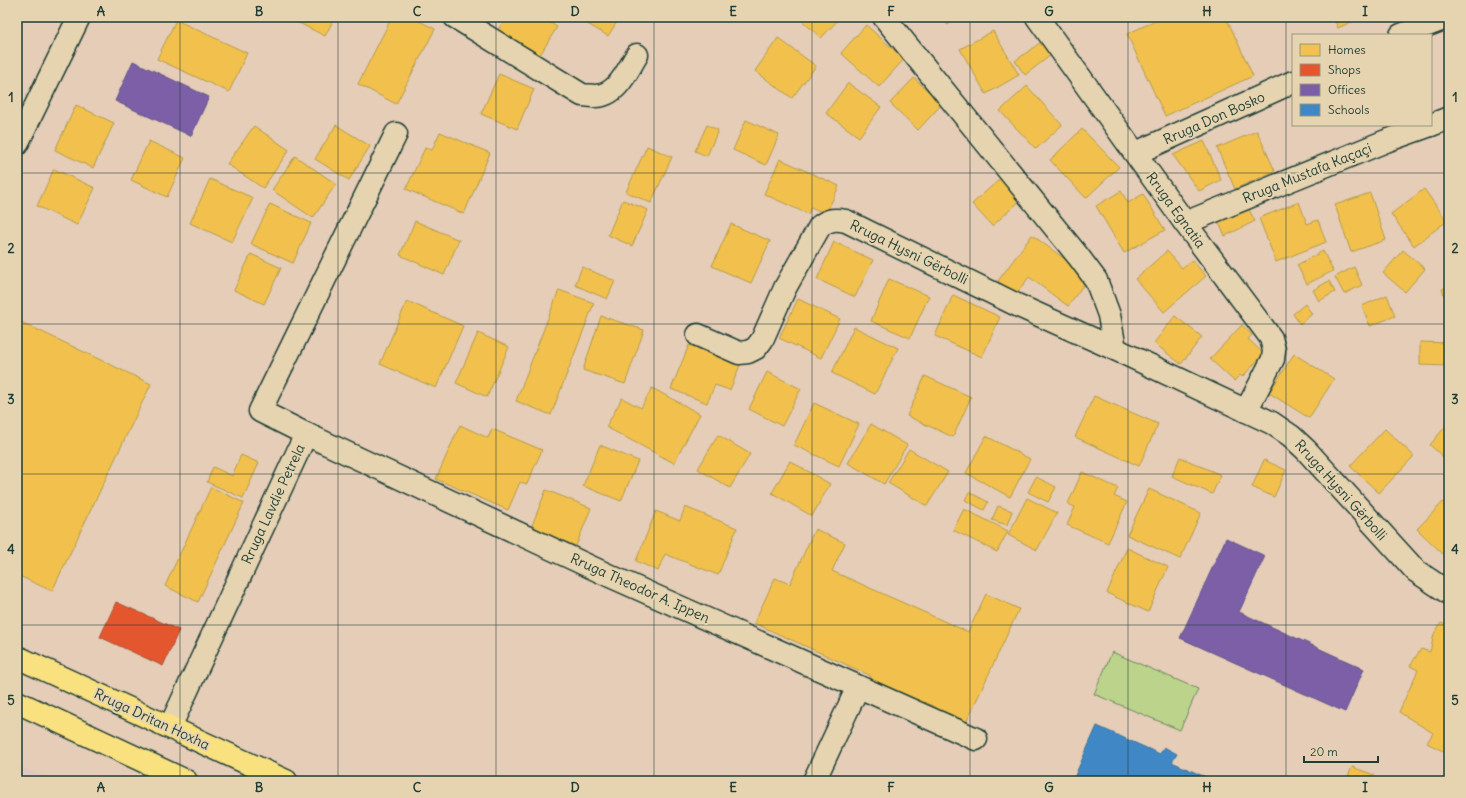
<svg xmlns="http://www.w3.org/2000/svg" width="1466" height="798" font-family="Delius,sans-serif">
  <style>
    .built { fill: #e4c5c0 }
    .green { fill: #bbd38a; stroke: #6d885f }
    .homes { fill: #f2c14e; stroke: #b39946 }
    .shops { fill: #e4572e; stroke: #a94f30 }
    .offices { fill: #7b5ea7; stroke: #5f5484 }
    .schools { fill: #3f88c5; stroke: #35729a }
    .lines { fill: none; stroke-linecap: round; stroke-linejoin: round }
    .minor-casing { stroke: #1f3d34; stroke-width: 25 }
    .major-casing { stroke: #1f3d34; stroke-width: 25 }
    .minor { stroke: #e6d4b1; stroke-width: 22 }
    .major { stroke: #fae180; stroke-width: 22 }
    .grid { fill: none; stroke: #1f3d34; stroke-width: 1; stroke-opacity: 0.55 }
    .labels { text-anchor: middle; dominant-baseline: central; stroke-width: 4; stroke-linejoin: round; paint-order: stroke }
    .street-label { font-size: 14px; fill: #1f3d34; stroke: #e6d4b1 }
    .neatline { fill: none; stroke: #1f3d34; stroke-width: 1.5 }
    .grid-label { font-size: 13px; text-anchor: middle; font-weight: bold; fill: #1f3d34 }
  </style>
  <rect width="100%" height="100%" fill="#e5cdb8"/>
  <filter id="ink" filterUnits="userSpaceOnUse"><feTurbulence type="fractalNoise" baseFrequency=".025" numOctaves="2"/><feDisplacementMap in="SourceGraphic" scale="8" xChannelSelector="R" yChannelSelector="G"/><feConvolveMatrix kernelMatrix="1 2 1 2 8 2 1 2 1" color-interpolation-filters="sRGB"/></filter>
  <g filter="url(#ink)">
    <path class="built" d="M 17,765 L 52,781 L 17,781 Z"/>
    <path class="green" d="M 1112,652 L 1198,689 L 1180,730 L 1094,694 Z"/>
    <g class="homes">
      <path d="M 294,17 L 335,17 L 325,36 L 293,20 Z"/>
      <path d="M 392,17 L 411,17 L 435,29 L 396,104 L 358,84 Z"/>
      <path d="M 506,17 L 541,17 L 557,27 L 540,55 L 498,30 Z"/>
      <path d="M 576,17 L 620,17 L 608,36 Z"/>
      <path d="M 798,17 L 841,17 L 821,38 Z"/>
      <path d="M 940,17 L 956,17 L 948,25 Z"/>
      <path d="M 1164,17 L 1226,17 L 1253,76 L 1165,116 L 1127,34 Z"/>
      <path d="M 1333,17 L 1362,17 L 1338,28 Z"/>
      <path d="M 176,20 L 247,53 L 229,92 L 157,59 Z"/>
      <path d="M 866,25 L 904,59 L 879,87 L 841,53 Z"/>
      <path d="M 993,31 L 1019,75 L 986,94 L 960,49 Z"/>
      <path d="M 778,38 L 816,66 L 792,98 L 755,71 Z"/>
      <path d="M 1041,42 L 1051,55 L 1025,75 L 1015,61 Z"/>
      <path d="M 499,74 L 534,89 L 517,129 L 481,114 Z"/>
      <path d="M 914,78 L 942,104 L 918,130 L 890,103 Z"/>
      <path d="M 848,83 L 881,107 L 859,137 L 826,113 Z"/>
      <path d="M 1027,86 L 1062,125 L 1036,149 L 1000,111 Z"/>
      <path d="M 76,105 L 114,123 L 93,168 L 55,150 Z"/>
      <path d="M 746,120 L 779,135 L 766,165 L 733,150 Z"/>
      <path d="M 336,125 L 370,146 L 349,180 L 315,159 Z"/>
      <path d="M 707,125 L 718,130 L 707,156 L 695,151 Z"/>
      <path d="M 254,126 L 289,150 L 263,188 L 227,164 Z"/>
      <path d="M 1082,129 L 1119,167 L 1086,198 L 1050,160 Z"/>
      <path d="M 1257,131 L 1275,171 L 1235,189 L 1217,148 Z"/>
      <path d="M 440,132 L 490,153 L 464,214 L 406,189 L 425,148 L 432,150 Z"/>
      <path d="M 149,141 L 185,158 L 167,197 L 131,180 Z"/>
      <path d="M 1204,141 L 1221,180 L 1199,191 L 1173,155 Z"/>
      <path d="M 647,146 L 672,157 L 651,203 L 626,192 Z"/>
      <path d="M 295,156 L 336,184 L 313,218 L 272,190 Z"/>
      <path d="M 780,159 L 839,186 L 826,214 L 811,207 L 808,214 L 764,194 Z"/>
      <path d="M 54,169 L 95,188 L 77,225 L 37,206 Z"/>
      <path d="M 1001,178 L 1021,200 L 992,226 L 972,204 Z"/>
      <path d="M 210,179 L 253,198 L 232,242 L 190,223 Z"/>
      <path d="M 1424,189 L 1447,221 L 1414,246 L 1391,214 Z"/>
      <path d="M 1121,191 L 1128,203 L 1143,194 L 1165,230 L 1124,253 L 1096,206 Z"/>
      <path d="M 1370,193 L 1386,240 L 1351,252 L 1335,205 Z"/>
      <path d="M 623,200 L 648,210 L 632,246 L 608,235 Z"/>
      <path d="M 1299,202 L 1307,224 L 1318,220 L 1326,242 L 1276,262 L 1259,218 Z"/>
      <path d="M 270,204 L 311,223 L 293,263 L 251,244 Z"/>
      <path d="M 1247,206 L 1255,221 L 1225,236 L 1218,221 Z"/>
      <path d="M 415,221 L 459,240 L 444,275 L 400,255 Z"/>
      <path d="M 731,224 L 770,241 L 751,283 L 712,266 Z"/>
      <path d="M 1032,235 L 1089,277 L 1068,306 L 1029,277 L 1016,294 L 998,281 Z"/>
      <path d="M 834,242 L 873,260 L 855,297 L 817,279 Z"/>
      <path d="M 1403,250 L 1425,269 L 1405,292 L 1383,273 Z"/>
      <path d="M 1167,251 L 1182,268 L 1192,260 L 1206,276 L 1164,312 L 1135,279 Z"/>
      <path d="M 1323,251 L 1333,271 L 1307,284 L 1297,265 Z"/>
      <path d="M 251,254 L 281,268 L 264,304 L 234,290 Z"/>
      <path d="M 582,267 L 615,281 L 607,299 L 575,285 Z"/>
      <path d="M 1354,267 L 1362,285 L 1344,294 L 1335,277 Z"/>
      <path d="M 889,279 L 929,296 L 910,338 L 871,321 Z"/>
      <path d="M 1329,281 L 1335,292 L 1319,301 L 1313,290 Z"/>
      <path d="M 1449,286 L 1449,309 L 1442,289 Z"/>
      <path d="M 559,290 L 594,303 L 551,415 L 516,401 Z"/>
      <path d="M 953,295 L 1000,317 L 982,357 L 935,336 Z"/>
      <path d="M 1387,295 L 1395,316 L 1370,326 L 1362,306 Z"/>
      <path d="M 798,299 L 840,319 L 821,358 L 779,338 Z"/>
      <path d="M 407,301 L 463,326 L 436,388 L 380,364 Z"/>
      <path d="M 1305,304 L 1312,314 L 1300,324 L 1293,314 Z"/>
      <path d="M 601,316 L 644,330 L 625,384 L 583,370 Z"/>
      <path d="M 1175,316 L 1202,337 L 1181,364 L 1154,343 Z"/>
      <path d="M 17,320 L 151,384 L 52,591 L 17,575 Z"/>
      <path d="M 1242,325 L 1252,335 L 1248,339 L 1264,354 L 1242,377 L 1240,375 L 1234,381 L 1210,359 Z"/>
      <path d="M 854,327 L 898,348 L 875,394 L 832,373 Z"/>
      <path d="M 478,333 L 509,347 L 487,397 L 456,383 Z"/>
      <path d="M 1420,342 L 1449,343 L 1449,366 L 1420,365 Z"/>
      <path d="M 689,345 L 740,365 L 730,390 L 715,385 L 707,403 L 671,389 Z"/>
      <path d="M 1294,354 L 1334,379 L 1309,418 L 1269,393 Z"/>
      <path d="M 767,372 L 801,389 L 782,426 L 749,409 Z"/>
      <path d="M 925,376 L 971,397 L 953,437 L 907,416 Z"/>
      <path d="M 652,388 L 700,414 L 674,463 L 606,427 L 622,398 L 641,408 Z"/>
      <path d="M 1094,396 L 1158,424 L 1139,466 L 1075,437 Z"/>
      <path d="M 814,403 L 859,424 L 839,466 L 794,445 Z"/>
      <path d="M 1449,422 L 1449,462 L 1430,445 Z"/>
      <path d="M 871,424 L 907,445 L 884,484 L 848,463 Z"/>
      <path d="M 460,425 L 488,438 L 492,429 L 542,450 L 527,484 L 520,482 L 508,510 L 436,479 Z"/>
      <path d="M 1385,429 L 1414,456 L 1379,493 L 1350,466 Z"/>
      <path d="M 718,435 L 750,454 L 730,488 L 698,469 Z"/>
      <path d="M 986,436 L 1030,459 L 1010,497 L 966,473 Z"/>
      <path d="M 600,445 L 638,461 L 621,501 L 583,486 Z"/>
      <path d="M 909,449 L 948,472 L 927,506 L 888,483 Z"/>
      <path d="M 241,455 L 259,463 L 243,498 L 207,482 L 213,467 L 232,476 Z"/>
      <path d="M 1180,457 L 1221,475 L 1212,494 L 1172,476 Z"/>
      <path d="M 1264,460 L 1286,470 L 1274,497 L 1252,487 Z"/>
      <path d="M 790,461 L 830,484 L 812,516 L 772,493 Z"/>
      <path d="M 1082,472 L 1118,488 L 1114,496 L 1127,502 L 1108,543 L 1067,525 L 1075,507 L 1068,504 Z"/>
      <path d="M 1036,477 L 1056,487 L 1048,502 L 1028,492 Z"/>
      <path d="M 211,487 L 244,503 L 198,602 L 165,586 Z"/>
      <path d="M 1149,489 L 1201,513 L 1180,559 L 1127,535 Z"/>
      <path d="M 546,490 L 591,508 L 576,546 L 531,528 Z"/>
      <path d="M 969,492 L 988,502 L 984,510 L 965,500 Z"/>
      <path d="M 1027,498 L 1057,513 L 1037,550 L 1008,535 Z"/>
      <path d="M 1443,502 L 1449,507 L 1449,547 L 1443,554 L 1417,529 Z"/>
      <path d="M 998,506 L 1012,511 L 1007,525 L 992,520 Z"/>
      <path d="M 685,507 L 737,528 L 718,575 L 665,554 L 658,571 L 636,561 L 656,511 L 680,521 Z"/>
      <path d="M 964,509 L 1008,531 L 997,552 L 953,530 Z"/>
      <path d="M 815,529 L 845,543 L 832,571 L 968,632 L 986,594 L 1019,609 L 965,725 L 869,682 L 871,676 L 865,673 L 754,623 L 775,578 L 790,584 Z"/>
      <path d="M 1127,548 L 1168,567 L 1148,612 L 1107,593 Z"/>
      <path d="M 1441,623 L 1449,626 L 1449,743 L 1445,752 L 1427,743 L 1433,733 L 1399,712 L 1418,670 L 1410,666 L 1421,649 L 1430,652 L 1434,634 Z"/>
      <path d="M 1352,767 L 1374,775 L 1371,781 L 1346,781 Z"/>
    </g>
    <path class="shops" d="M 116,602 L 179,630 L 163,666 L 100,637 Z"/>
    <g class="offices">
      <path d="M 133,61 L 209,97 L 191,136 L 115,101 Z"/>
      <path d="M 1226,538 L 1265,556 L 1239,612 L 1364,669 L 1345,712 L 1180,638 Z"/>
    </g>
    <path class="schools" d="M 1097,726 L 1160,754 L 1164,747 L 1177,754 L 1172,762 L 1214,781 L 1073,780 Z"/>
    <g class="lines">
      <g class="minor-casing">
        <g id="minor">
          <path d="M 455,17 L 582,95 C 586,95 591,96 595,96 C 617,96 627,71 637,55"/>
          <path d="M 884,17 L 1078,256 L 1096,280 L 1109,315 L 1115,349"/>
          <path d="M 1037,17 L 1185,223 L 1271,338 L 1274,350 L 1273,359 L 1246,411"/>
          <path d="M 1401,35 L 1449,17"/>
          <path d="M 1431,125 L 1449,118"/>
          <path d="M 396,134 L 260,411 L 306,434 L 610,576 L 976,739"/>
          <path d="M 17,144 L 79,17"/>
          <path d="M 1136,153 L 1293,82"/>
          <path d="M 1185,223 L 1386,141 L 1431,125"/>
          <path d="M 698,335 L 739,353 L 748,352 L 756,348 L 762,340 L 785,288 L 820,226 C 829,219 836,219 846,221 L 1019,306 L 1115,349 L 1272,423 L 1291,436 L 1306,450 L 1416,571 L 1449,593"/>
          <path d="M 170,727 L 306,434"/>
          <path d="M 814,781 L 858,687"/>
        </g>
      </g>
      <g class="major-casing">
        <g id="major">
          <path d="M 17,657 L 286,781"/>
          <path d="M 17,702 L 186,781"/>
        </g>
      </g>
      <use href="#minor" class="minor"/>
      <use href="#major" class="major"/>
    </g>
  </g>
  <path class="grid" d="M 180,17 L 180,781M 338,17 L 338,781M 496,17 L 496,781M 654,17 L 654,781M 812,17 L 812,781M 970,17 L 970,781M 1128,17 L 1128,781M 1286,17 L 1286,781M 17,173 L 1449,173M 17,324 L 1449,324M 17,474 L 1449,474M 17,625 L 1449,625"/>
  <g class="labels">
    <g class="street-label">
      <text transform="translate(1214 118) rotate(-24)">Rruga Don Bosko</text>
      <text transform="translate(1307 173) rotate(-22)">Rruga Mustafa Kaçaçi</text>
      <text transform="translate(1176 210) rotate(54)">Rruga Egnatia</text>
      <text transform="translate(909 252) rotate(26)">Rruga Hysni Gërbolli</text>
      <text transform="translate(1341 490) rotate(48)">Rruga Hysni Gërbolli</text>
      <text transform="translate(273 504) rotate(-65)">Rruga Lavdie Petrela</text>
      <text transform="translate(640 588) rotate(24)">Rruga Theodor A. Ippen</text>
      <text transform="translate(152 719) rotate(25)">Rruga Dritan Hoxha</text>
    </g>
  </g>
  <rect width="1466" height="798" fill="none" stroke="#e6d4b1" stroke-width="44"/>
  <rect x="1292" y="34" width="140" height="92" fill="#e6d4b1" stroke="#96987f"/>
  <rect x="1300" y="44" width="20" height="12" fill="#f2c14e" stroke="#96987f"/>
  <text x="1328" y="54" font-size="12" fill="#1f3d34">Homes</text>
  <rect x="1300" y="64" width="20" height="12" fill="#e4572e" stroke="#96987f"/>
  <text x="1328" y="74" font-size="12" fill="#1f3d34">Shops</text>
  <rect x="1300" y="84" width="20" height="12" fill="#7b5ea7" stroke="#96987f"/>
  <text x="1328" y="94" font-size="12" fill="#1f3d34">Offices</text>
  <rect x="1300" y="104" width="20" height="12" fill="#3f88c5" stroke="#96987f"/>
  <text x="1328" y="114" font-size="12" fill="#1f3d34">Schools</text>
  <path d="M1304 756v6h74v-6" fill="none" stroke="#1f3d34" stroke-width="2"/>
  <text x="1310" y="756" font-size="12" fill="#1f3d34" stroke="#e6d4b1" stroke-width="3" paint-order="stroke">20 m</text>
  <rect x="22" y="22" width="1422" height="754" class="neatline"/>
  <g class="grid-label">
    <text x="101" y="16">A</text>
    <text x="259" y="16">B</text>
    <text x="417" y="16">C</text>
    <text x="575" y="16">D</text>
    <text x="733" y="16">E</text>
    <text x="891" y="16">F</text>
    <text x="1049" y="16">G</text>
    <text x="1207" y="16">H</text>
    <text x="1365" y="16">I</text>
    <text x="11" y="102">1</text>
    <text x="1455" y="102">1</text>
    <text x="11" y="253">2</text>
    <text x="1455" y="253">2</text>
    <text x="11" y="404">3</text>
    <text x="1455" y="404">3</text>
    <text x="11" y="554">4</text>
    <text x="1455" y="554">4</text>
    <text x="11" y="705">5</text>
    <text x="1455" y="705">5</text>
    <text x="101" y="792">A</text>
    <text x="259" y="792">B</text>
    <text x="417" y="792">C</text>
    <text x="575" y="792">D</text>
    <text x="733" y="792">E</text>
    <text x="891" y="792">F</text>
    <text x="1049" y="792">G</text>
    <text x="1207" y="792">H</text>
    <text x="1365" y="792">I</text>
  </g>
</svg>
